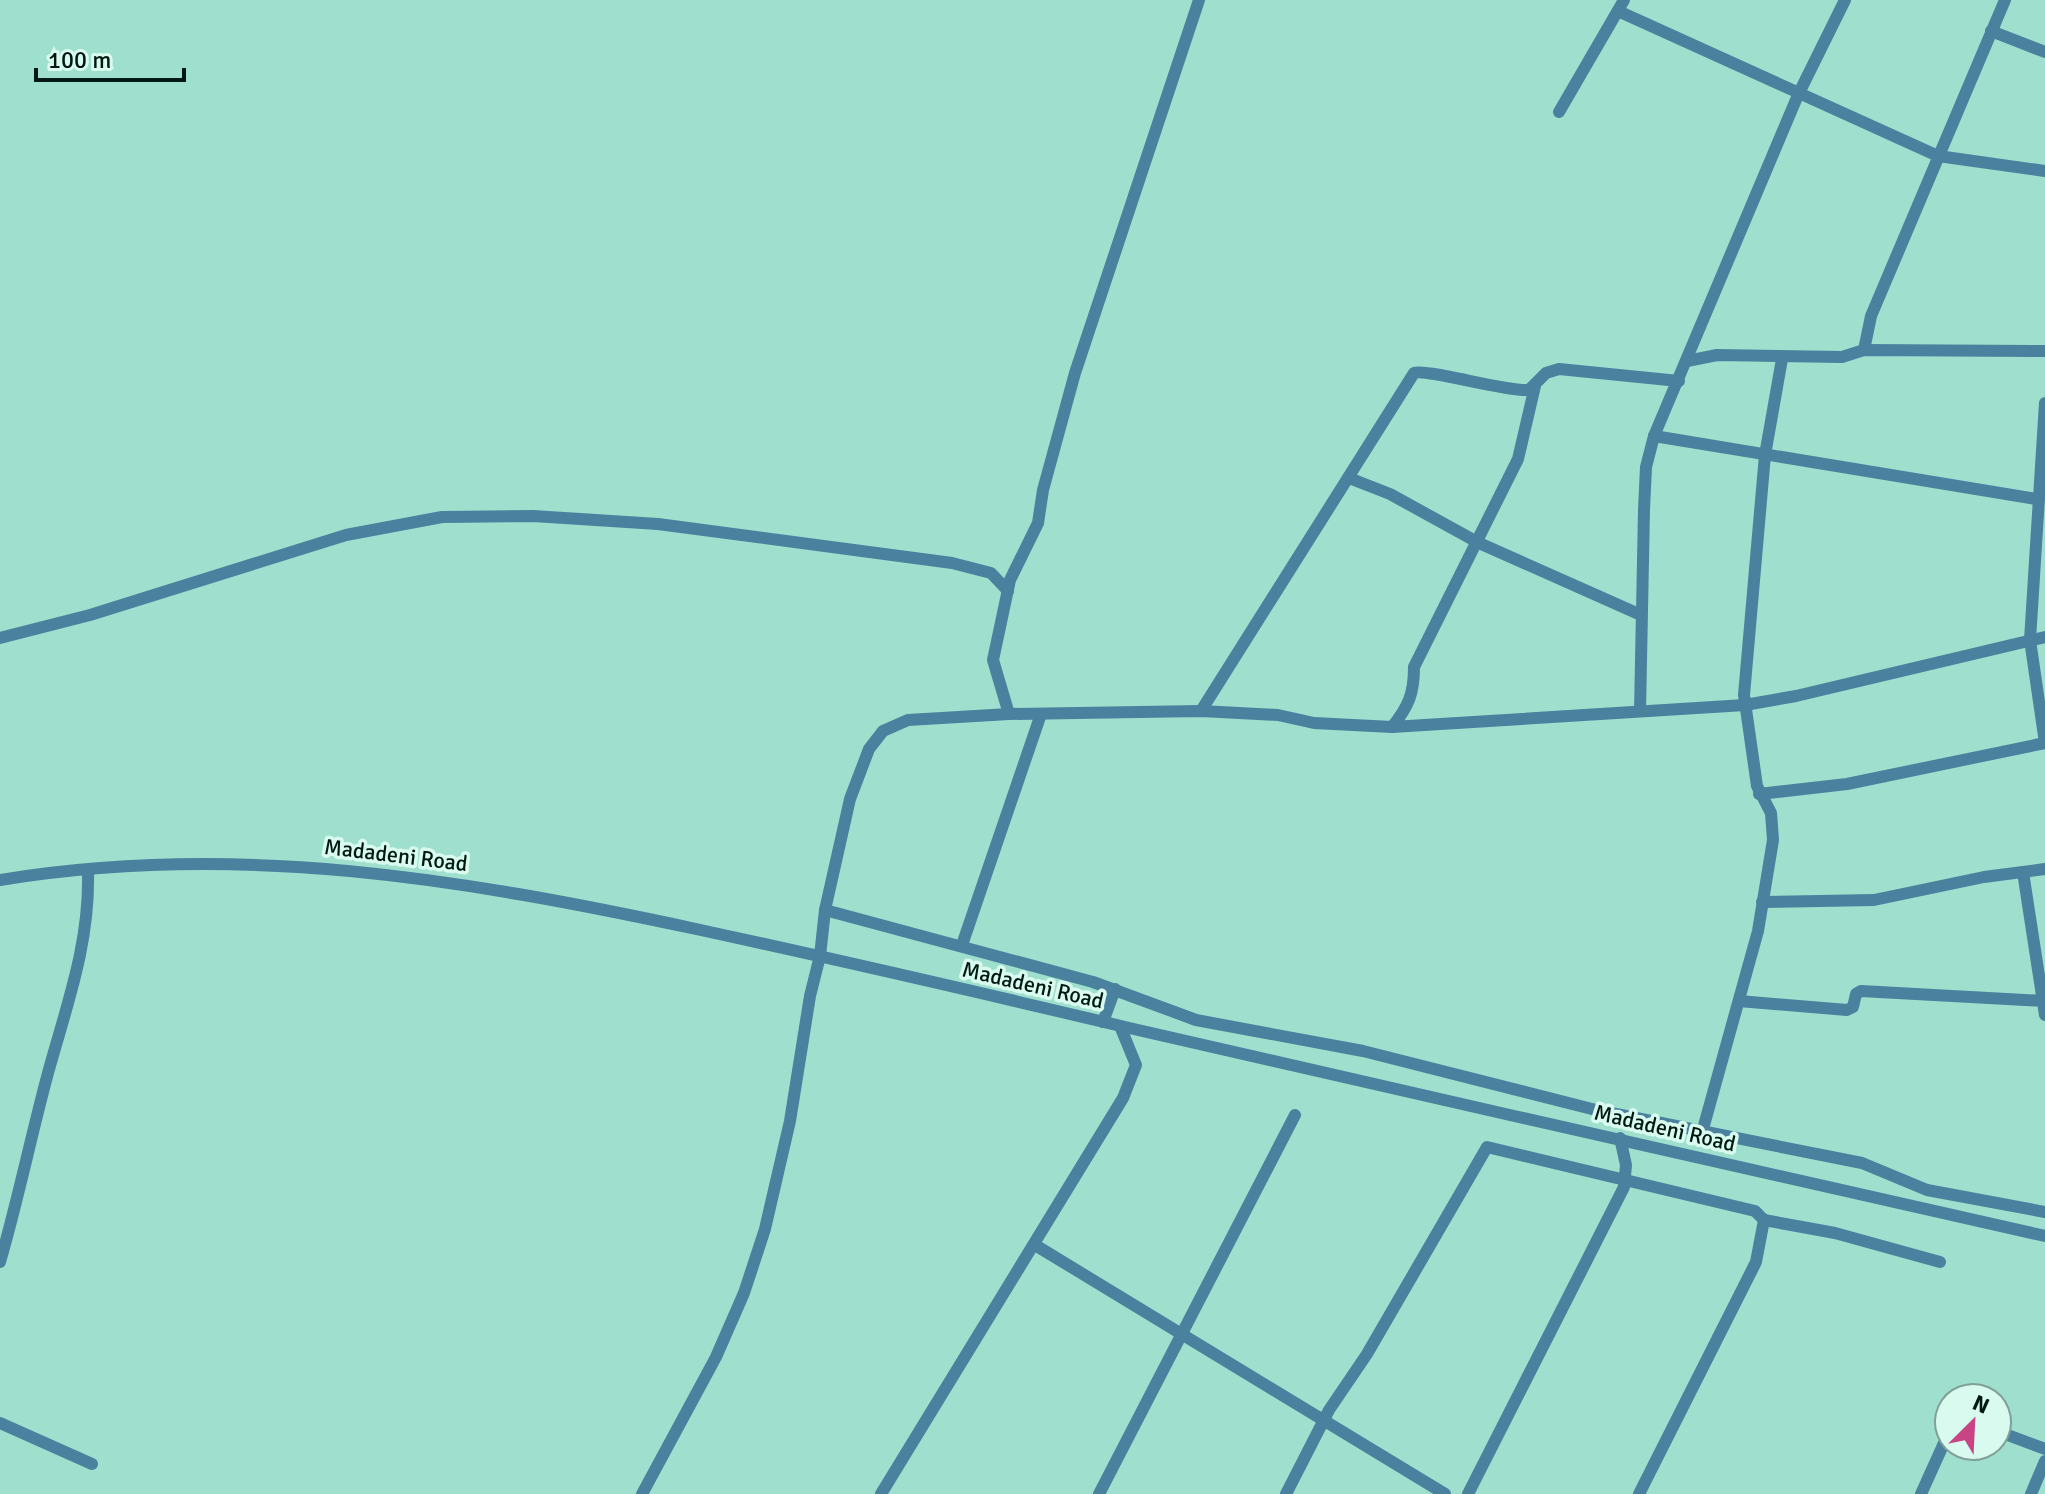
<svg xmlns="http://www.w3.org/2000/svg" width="2045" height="1494" font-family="Signika,sans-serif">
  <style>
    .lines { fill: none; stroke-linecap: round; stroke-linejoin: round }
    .minor { stroke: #4a819f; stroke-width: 12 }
    .labels { text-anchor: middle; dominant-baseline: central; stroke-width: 7; stroke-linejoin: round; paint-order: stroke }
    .street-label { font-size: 22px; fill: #001812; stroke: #d9faef }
  </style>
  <rect width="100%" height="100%" fill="#9ee0cd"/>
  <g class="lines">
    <g class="minor">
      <path d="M 1618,11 L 1938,156 L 2045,171"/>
      <path d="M 1991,31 L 2045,52"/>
      <path d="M 1559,112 L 1624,0"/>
      <path d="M 1864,350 L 1871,316 L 2005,0"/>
      <path d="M 1687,361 L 1717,355 L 1842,357 L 1864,350 L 2045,351"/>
      <path d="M 2045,403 L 2030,640 L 2045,743"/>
      <path d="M 1654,436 L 2036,499"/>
      <path d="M 1349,478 L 1390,494 L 1479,543 L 1641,615"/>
      <path d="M 0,638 L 90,615 L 346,535 L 442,517 L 533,516 L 658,524 L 952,563 L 991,573 L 1008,591"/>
      <path d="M 1201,711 L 1414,373 C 1425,368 1507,392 1529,390 L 1546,373 L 1559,369 L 1679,381"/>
      <path d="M 1640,711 L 1644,510 L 1646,467 L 1654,436 L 1798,95 L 1845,0"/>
      <path d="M 1009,714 L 993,660 L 1010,580 L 1038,523 L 1043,490 L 1075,373 L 1199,0"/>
      <path d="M 1392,727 C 1409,706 1414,693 1414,667 L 1518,459 L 1535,386"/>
      <path d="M 1759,794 L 1847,784 L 2045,743"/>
      <path d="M 2023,872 L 2045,1015"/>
      <path d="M 0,880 C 238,841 463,879 696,929 C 839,960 982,993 1125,1027 C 1431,1099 1739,1165 2045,1236"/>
      <path d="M 1762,902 L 1874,900 L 1984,877 L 2045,869"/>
      <path d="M 825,910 L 1093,982 L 1196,1020 L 1363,1051 L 1596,1110 L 1862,1163 L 1927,1190 L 2045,1212"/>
      <path d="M 962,945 L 1041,714"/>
      <path d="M 1739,1001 L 1847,1010 L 1853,1007 L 1856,994 L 1861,991 L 2045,1001"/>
      <path d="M 1103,1022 L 1115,989"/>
      <path d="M 1703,1129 L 1758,931 L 1773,840 L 1771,813 L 1757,786 L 1744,695 L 1765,455 L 1782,359"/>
      <path d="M 1764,1220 L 1835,1233 L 1940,1262"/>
      <path d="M 1035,1245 L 1445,1494"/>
      <path d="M 0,1262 C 18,1200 31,1136 48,1073 C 67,1004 90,943 88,871"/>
      <path d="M 0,1423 L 92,1464"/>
      <path d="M 1997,1431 L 2045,1449"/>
      <path d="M 642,1494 L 716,1357 L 744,1293 L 765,1229 L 790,1121 L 810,996 L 820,956 L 825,910 L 850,799 L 869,749 L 883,731 L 908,720 L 1009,714 L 1201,711 L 1278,715 L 1314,723 L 1392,727 L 1745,705 L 1796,696 L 2045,637"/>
      <path d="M 881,1494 L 1123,1098 L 1136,1065 L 1120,1026"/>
      <path d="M 1099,1494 L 1295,1115"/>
      <path d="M 1286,1494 L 1329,1410 L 1367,1354 L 1487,1147 L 1755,1211 L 1764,1220 L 1756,1262 L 1639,1494"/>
      <path d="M 1468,1494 L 1624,1187 L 1626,1165 L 1620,1138"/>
      <path d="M 1921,1494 L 1949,1432"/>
      <path d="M 2031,1494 L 2045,1461"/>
    </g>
  </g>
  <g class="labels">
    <g class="street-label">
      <text transform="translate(396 855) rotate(7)">Madadeni Road</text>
      <text transform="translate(1033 985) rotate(13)">Madadeni Road</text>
      <text transform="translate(1665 1128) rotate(13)">Madadeni Road</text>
    </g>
  </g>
  <g transform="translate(1973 1422) rotate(24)"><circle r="38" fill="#d9faef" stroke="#82a097" stroke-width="2"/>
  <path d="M0-6L14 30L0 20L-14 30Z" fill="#c94485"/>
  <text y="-12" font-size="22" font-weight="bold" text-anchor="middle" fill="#001812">N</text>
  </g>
  <path d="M36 68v12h148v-12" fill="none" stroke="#001812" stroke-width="4"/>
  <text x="48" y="68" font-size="24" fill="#001812" stroke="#d9faef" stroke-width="6" paint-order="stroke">100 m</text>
</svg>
